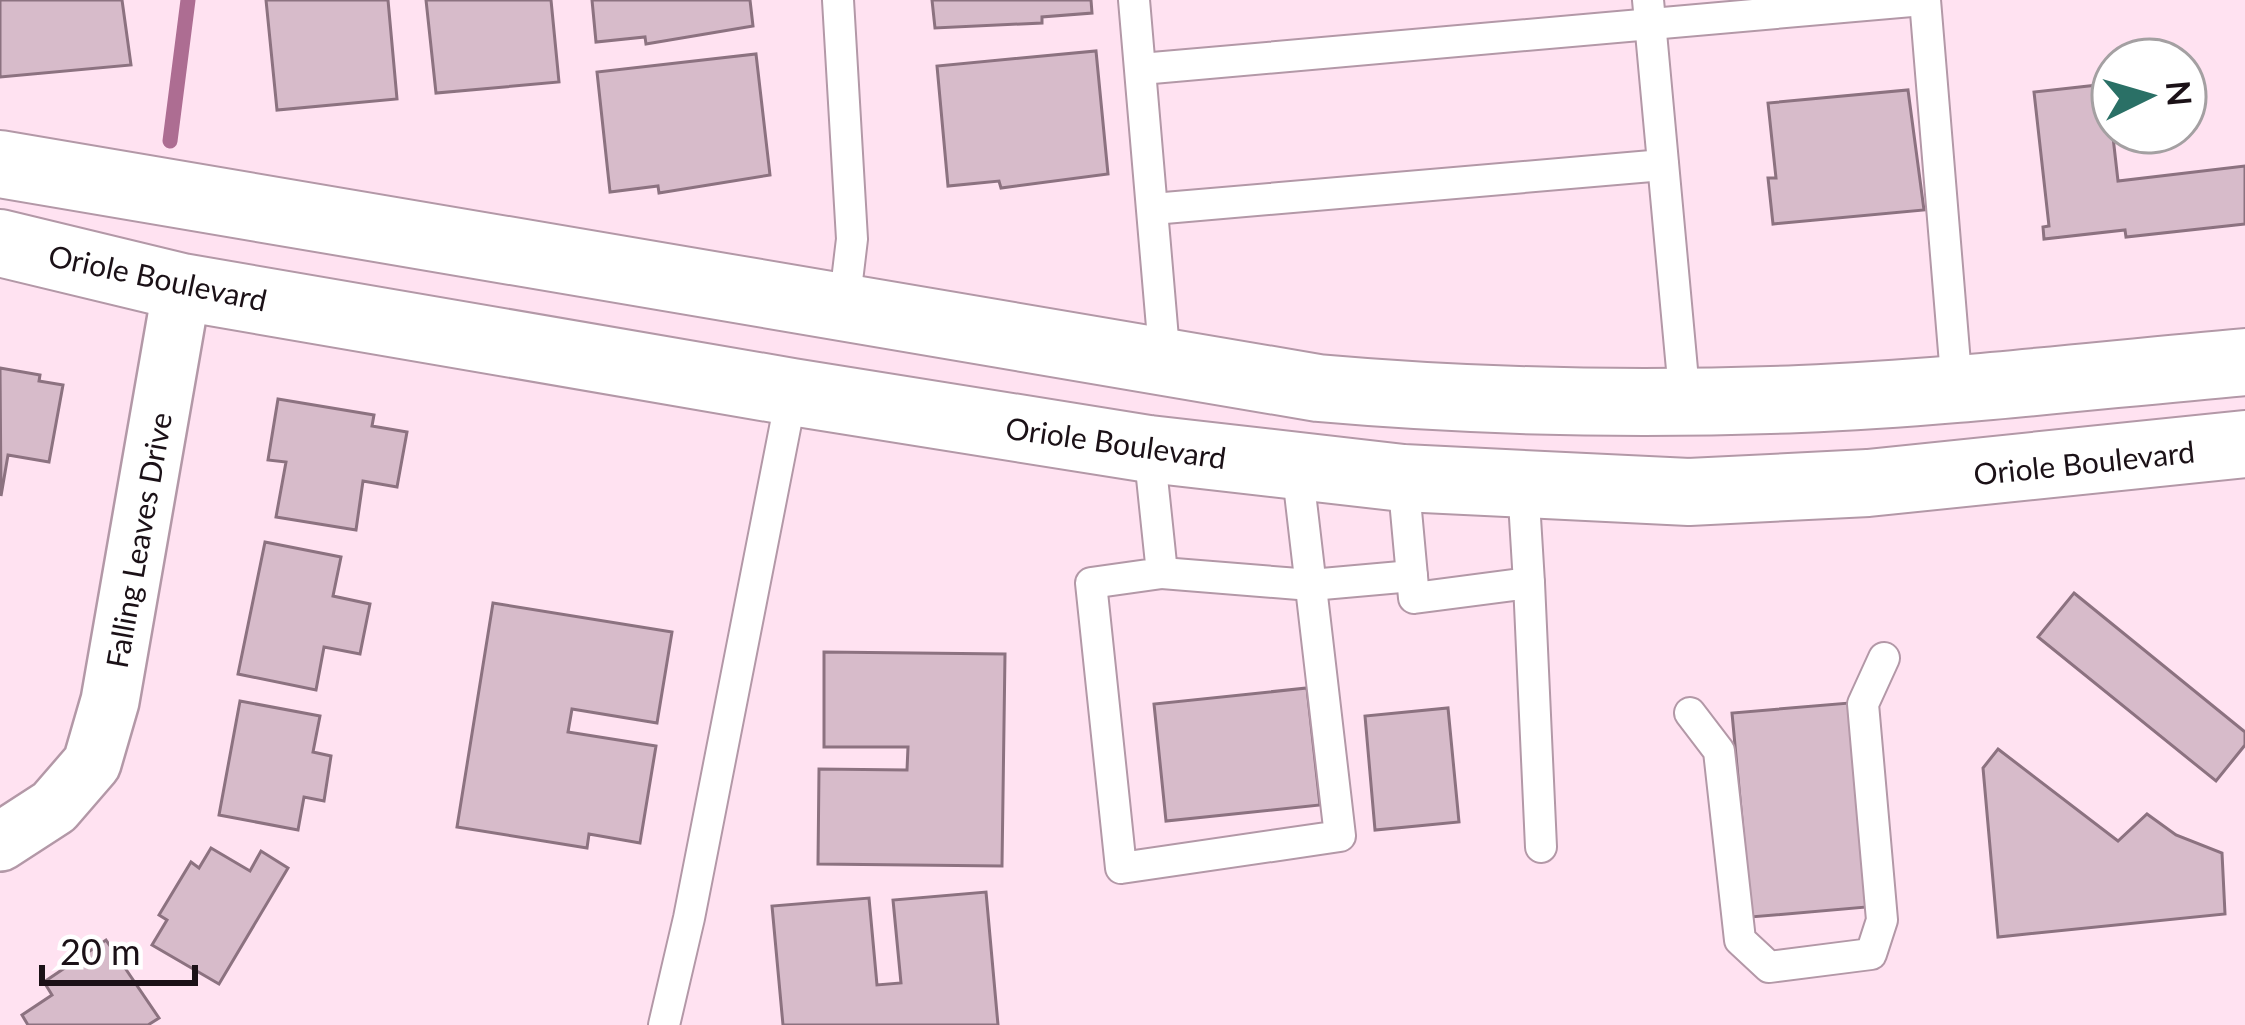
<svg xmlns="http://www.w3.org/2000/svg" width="2245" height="1025" font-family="Lato,sans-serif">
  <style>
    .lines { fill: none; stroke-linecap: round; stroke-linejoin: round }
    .stream { stroke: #ad6d92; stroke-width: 15 }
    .building { fill: #d7bbca; stroke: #8c7280; stroke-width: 3 }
    .lane-casing { stroke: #b398a7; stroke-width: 34 }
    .street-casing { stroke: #b398a7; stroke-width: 62 }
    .secondary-casing { stroke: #b398a7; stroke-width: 70 }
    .lane { stroke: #fff; stroke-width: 30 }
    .street { stroke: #fff; stroke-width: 57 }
    .secondary { stroke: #fff; stroke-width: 66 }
    .labels { text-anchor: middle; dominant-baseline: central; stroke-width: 9; stroke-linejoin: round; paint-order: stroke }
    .street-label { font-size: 30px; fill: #1b1117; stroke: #fff }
  </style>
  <rect width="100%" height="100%" fill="#ffe2f1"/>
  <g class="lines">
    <path class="stream" d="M 170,141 L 188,0"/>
  </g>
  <g class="building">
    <path d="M 0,0 L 122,0 L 131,65 L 0,77 Z"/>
    <path d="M 266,0 L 388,0 L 397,99 L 277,110 Z"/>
    <path d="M 426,0 L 551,0 L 559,82 L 436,93 Z"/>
    <path d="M 592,0 L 750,0 L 753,26 L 646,44 L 645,37 L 596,42 Z"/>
    <path d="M 932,0 L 1091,0 L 1092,13 L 1042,17 L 1042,23 L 935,28 Z"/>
    <path d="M 1096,51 L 1108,174 L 1001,188 L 999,181 L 948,186 L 937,66 Z"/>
    <path d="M 756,54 L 770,175 L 659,193 L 658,186 L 610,192 L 597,72 Z"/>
    <path d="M 2107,84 L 2118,181 L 2245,166 L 2245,224 L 2126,237 L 2125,230 L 2044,239 L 2043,227 L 2049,226 L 2034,92 Z"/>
    <path d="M 1908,90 L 1924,210 L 1773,224 L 1768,178 L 1776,178 L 1768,103 Z"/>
    <path d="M 0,368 L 40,375 L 39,381 L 63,385 L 49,462 L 8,455 L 1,496 Z"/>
    <path d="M 278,399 L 374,415 L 372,426 L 407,432 L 397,487 L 363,481 L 356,530 L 276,517 L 286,462 L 268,460 Z"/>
    <path d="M 265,542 L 341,557 L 333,596 L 370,604 L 360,654 L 324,647 L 316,690 L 238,674 Z"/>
    <path d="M 2074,593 L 2245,732 L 2245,745 L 2216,781 L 2038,637 Z"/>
    <path d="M 493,603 L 672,632 L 657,723 L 572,709 L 568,732 L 656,746 L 640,843 L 589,834 L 587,848 L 457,827 Z"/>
    <path d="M 824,652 L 1005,654 L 1002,866 L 818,864 L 819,769 L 907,770 L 908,747 L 824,747 Z"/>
    <path d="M 1307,688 L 1320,805 L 1166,821 L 1154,704 Z"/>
    <path d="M 240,701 L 320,716 L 313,752 L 331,756 L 324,801 L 304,797 L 298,830 L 219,815 Z"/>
    <path d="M 1849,703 L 1867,907 L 1751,917 L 1732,713 Z"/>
    <path d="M 1448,708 L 1459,822 L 1375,830 L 1365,716 Z"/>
    <path d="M 1998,749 L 2118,841 L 2147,814 L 2176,835 L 2222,853 L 2225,914 L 1998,937 L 1983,768 Z"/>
    <path d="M 211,848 L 250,871 L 261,851 L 288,868 L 219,984 L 152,945 L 167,920 L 159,915 L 191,862 L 199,868 Z"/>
    <path d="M 986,892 L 998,1025 L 783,1025 L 772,906 L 869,898 L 877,985 L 901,983 L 893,900 Z"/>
    <path d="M 106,940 L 159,1018 L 148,1025 L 28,1025 L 22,1015 L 52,995 L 44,982 Z"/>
  </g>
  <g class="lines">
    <g class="lane-casing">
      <g id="lane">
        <path d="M 838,0 L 852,239 L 844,306"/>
        <path d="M 1134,0 L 1165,362"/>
        <path d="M 1648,0 L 1685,402"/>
        <path d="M 1925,0 L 1957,388"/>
        <path d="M 1141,69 L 1923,0"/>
        <path d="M 1153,209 L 1663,165"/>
        <path d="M 1149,449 L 1162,573 L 1091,583 L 1121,868 L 1340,836 L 1297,467"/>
        <path d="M 1403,478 L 1414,598 L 1529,583 L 1523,485"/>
        <path d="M 1162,573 L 1311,585 L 1412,576"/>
        <path d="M 1529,583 L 1541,847"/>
        <path d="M 1690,713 L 1719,751 L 1740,940 L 1769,967 L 1871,954 L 1882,920 L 1863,704 L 1884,658"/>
        <path d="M 664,1025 L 689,918 L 792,392"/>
      </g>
    </g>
    <g class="street-casing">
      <path id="street" d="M 0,842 L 54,807 L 92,763 L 110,701 L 182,287"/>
    </g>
    <g class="secondary-casing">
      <g id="secondary">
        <path d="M 0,164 L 1318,388 C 1477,402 1640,405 1800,399 C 1949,393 2097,375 2245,362"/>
        <path d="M 0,243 L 182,287 L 792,392 L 1149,449 L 1403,478 L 1689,492 L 1868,483 L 2245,444"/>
      </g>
    </g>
    <use href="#lane" class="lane"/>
    <use href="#street" class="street"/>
    <use href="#secondary" class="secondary"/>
  </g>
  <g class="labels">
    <g class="street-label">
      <text transform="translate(158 277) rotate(12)">Oriole Boulevard</text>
      <text transform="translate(1116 442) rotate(8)">Oriole Boulevard</text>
      <text transform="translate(2084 462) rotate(-6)">Oriole Boulevard</text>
      <text transform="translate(138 540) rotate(-80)">Falling Leaves Drive</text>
    </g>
  </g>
  <g transform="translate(2149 96) rotate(85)"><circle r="57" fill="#ffffff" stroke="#a4a0a2" stroke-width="3"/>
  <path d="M0-9L21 45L0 30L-21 45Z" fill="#2a7066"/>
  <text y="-18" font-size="33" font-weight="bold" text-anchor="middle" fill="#1b1117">N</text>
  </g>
  <path d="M42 965v18h153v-18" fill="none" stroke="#1b1117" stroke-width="6"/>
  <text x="60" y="965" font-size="36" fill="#1b1117" stroke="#ffffff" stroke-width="9" paint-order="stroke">20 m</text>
</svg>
